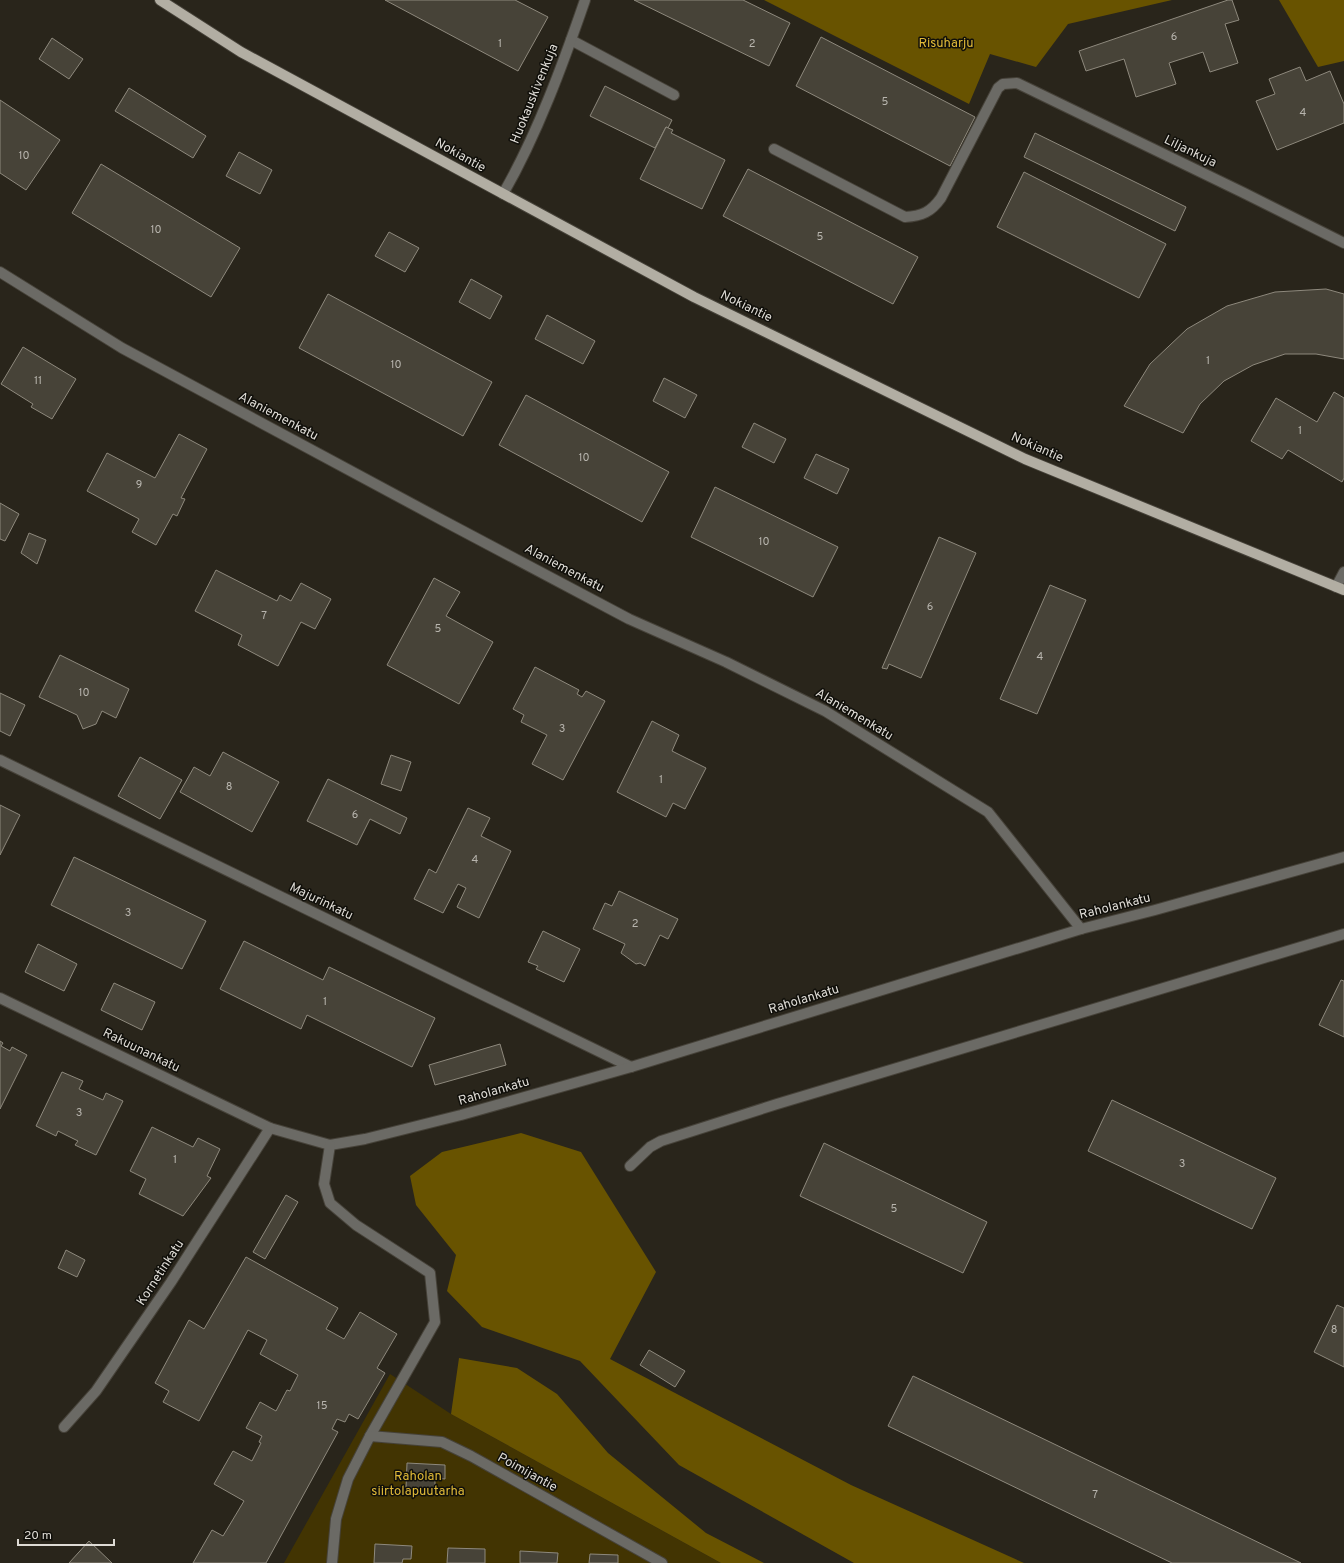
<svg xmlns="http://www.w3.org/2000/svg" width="1344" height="1563" font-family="Overpass,sans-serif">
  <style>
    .green { fill: #423402 }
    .forest { fill: #685300 }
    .building { fill: #474338; stroke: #8e897d }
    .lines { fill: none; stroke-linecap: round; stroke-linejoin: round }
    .minor-casing { stroke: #464239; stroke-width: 12 }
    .major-casing { stroke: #464239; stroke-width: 12 }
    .minor { stroke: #6b6a65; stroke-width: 10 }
    .major { stroke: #b2aea3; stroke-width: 10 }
    .labels { text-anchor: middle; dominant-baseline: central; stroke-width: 3; stroke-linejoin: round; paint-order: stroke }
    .number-label { font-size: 11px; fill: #b8b5ae }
    .park-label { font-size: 13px; fill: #e1ba38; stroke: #100f0a }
    .street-label { font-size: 13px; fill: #dedbd5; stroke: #100f0a }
  </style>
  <rect width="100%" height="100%" fill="#29251b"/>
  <path class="green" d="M 390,1374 L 451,1414 L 721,1563 L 284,1563 Z"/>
  <g class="forest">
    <path d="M 764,0 L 1172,0 L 1068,24 L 1036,67 L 990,54 L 969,104 Z"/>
    <path d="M 1279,0 L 1344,0 L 1344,61 L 1318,67 Z"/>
    <path d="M 521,1133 L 581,1152 L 656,1272 L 610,1359 L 851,1485 L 1024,1563 L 854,1563 L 679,1465 L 580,1361 L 482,1327 L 447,1291 L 456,1255 L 416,1205 L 410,1176 L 442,1152 Z"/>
    <path d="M 459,1358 L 517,1368 L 557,1394 L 608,1453 L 706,1533 L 764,1563 L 721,1563 L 451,1414 Z"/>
  </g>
  <g class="building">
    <path d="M 385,0 L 515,0 L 548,17 L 518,71 Z"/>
    <path d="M 634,0 L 743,0 L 790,23 L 769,66 Z"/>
    <path d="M 1228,0 L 1232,0 L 1239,20 L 1225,24 L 1238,63 L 1210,72 L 1203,52 L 1169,63 L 1176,84 L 1136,97 L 1124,59 L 1086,71 L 1079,51 Z"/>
    <path d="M 821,37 L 975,117 L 950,166 L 796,86 Z"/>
    <path d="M 52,38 L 83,59 L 69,79 L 39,59 Z"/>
    <path d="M 1300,67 L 1306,81 L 1330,71 L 1344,104 L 1344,123 L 1277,150 L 1256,101 L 1275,94 L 1269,79 Z"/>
    <path d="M 605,86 L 672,120 L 668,128 L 666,127 L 655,148 L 590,116 Z"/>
    <path d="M 129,88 L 206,136 L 193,158 L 115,111 Z"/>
    <path d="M 0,100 L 60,140 L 26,190 L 0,173 Z"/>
    <path d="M 666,127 L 673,130 L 671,133 L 725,160 L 702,209 L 640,179 Z"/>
    <path d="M 1035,133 L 1186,207 L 1175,231 L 1024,157 Z"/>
    <path d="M 239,152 L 272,170 L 260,194 L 226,176 Z"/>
    <path d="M 101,164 L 240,248 L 211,297 L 72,213 Z"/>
    <path d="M 748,169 L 918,257 L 893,304 L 723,216 Z"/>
    <path d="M 1024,172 L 1166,244 L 1139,298 L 997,227 Z"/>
    <path d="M 389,232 L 419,248 L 405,272 L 375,256 Z"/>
    <path d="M 471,279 L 502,296 L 490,319 L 459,302 Z"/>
    <path d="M 1326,289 L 1344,294 L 1344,359 L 1316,354 L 1285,354 L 1253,365 L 1224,381 L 1200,404 L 1183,433 L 1124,406 L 1150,364 L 1187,329 L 1227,306 L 1275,292 Z"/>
    <path d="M 328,294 L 492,382 L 463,436 L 299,348 Z"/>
    <path d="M 547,315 L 595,341 L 583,364 L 535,339 Z"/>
    <path d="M 23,347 L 76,379 L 52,419 L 31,407 L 33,404 L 1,384 Z"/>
    <path d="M 664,378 L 697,395 L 685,418 L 653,401 Z"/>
    <path d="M 1334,392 L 1344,398 L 1344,478 L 1342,482 L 1288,450 L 1282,459 L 1251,441 L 1276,398 L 1317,422 Z"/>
    <path d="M 526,395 L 669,472 L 642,522 L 499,445 Z"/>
    <path d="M 754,423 L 786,439 L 774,463 L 742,447 Z"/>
    <path d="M 179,434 L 207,449 L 181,498 L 185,499 L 177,516 L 173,514 L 156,545 L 132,532 L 139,519 L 87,491 L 107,453 L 155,478 Z"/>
    <path d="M 816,454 L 849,469 L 837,494 L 804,478 Z"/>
    <path d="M 715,487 L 838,547 L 813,597 L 691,537 Z"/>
    <path d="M 0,503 L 19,514 L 5,541 L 0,539 Z"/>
    <path d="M 29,533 L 46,540 L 37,564 L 21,553 Z"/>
    <path d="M 939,537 L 976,553 L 921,678 L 889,664 L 887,669 L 882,668 Z"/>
    <path d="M 216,570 L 277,601 L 280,595 L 291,601 L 301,583 L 331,599 L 315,629 L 301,622 L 278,666 L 238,645 L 242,635 L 195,611 Z"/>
    <path d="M 434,578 L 460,592 L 446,616 L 493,642 L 459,704 L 387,665 Z"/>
    <path d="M 1050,585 L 1086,600 L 1037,714 L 1000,699 Z"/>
    <path d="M 60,655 L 129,689 L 116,718 L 102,711 L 96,724 L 83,729 L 77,715 L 39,697 Z"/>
    <path d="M 535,667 L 579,690 L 577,694 L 582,697 L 586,691 L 605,701 L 563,780 L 532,764 L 547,735 L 521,722 L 524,715 L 513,709 Z"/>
    <path d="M 0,693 L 25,705 L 10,736 L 0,731 Z"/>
    <path d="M 652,721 L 679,735 L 672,751 L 706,768 L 685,809 L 673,803 L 666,817 L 617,792 Z"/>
    <path d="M 223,752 L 279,782 L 252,832 L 180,792 L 194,767 L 210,776 Z"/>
    <path d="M 391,755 L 411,762 L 401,791 L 381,784 Z"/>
    <path d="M 140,757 L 182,780 L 160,819 L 118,796 Z"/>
    <path d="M 328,779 L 407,818 L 400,834 L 370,819 L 357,845 L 307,821 Z"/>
    <path d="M 0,805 L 20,815 L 0,855 Z"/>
    <path d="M 468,808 L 490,818 L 481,836 L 511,851 L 479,918 L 457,907 L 466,888 L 458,884 L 443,913 L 414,899 L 429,869 L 436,873 Z"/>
    <path d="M 74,857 L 206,921 L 182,969 L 51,905 Z"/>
    <path d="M 619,891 L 678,919 L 668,939 L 660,935 L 645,966 L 640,963 L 636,964 L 621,953 L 625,944 L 593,929 L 605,903 L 612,906 Z"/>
    <path d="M 543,931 L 580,949 L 564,982 L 536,969 L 538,966 L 528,962 Z"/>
    <path d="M 244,941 L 323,980 L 329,967 L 435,1018 L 412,1067 L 307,1015 L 301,1029 L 220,989 Z"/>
    <path d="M 38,944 L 77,964 L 64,991 L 25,972 Z"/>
    <path d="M 1341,980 L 1344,981 L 1344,1037 L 1319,1025 Z"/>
    <path d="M 114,983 L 155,1002 L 142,1030 L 101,1010 Z"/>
    <path d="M 0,1041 L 3,1043 L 1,1046 L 10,1051 L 12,1047 L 27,1055 L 0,1109 Z"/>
    <path d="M 500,1044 L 506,1065 L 435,1085 L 429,1065 Z"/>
    <path d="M 62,1072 L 83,1081 L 79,1089 L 103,1100 L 106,1093 L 123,1101 L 96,1155 L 75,1145 L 78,1141 L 58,1131 L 56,1136 L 36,1126 Z"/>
    <path d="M 1112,1100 L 1276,1178 L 1252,1229 L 1088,1151 Z"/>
    <path d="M 152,1127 L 193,1147 L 198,1138 L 220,1149 L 207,1176 L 211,1178 L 183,1216 L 139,1194 L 146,1179 L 130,1171 Z"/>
    <path d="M 824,1143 L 987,1222 L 963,1273 L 800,1196 Z"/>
    <path d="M 286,1195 L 298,1202 L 265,1259 L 253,1252 Z"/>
    <path d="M 66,1250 L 85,1260 L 77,1277 L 58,1268 Z"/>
    <path d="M 246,1257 L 338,1308 L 326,1329 L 344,1339 L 360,1312 L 397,1334 L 377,1368 L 385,1373 L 358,1419 L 349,1414 L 345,1422 L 337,1419 L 332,1429 L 338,1432 L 266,1563 L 193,1563 L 212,1530 L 223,1536 L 244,1501 L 214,1484 L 233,1451 L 252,1461 L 261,1443 L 259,1442 L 262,1436 L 246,1428 L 260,1402 L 276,1411 L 287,1390 L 290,1391 L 298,1375 L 260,1354 L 267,1340 L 248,1330 L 199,1421 L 163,1402 L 169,1391 L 155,1383 L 189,1320 L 204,1329 Z"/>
    <path d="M 1337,1305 L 1344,1308 L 1344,1367 L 1314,1352 Z"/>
    <path d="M 649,1350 L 685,1371 L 675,1387 L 640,1365 Z"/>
    <path d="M 913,1376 L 1301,1563 L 1172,1563 L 888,1426 Z"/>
    <path d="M 407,1463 L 445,1465 L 445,1479 L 435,1478 L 435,1489 L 406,1488 Z"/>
    <path d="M 89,1541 L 112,1563 L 69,1563 Z"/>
    <path d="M 375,1544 L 412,1546 L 411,1559 L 403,1559 L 402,1563 L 374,1563 Z"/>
    <path d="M 448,1548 L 485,1549 L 485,1563 L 447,1563 Z"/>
    <path d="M 520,1551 L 558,1553 L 557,1563 L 520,1563 Z"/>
    <path d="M 590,1554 L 618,1555 L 618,1563 L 589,1563 Z"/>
  </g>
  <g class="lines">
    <g class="minor-casing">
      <g id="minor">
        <path d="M 571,40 L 674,95"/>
        <path d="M 774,149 L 905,217 C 922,216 931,212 941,198 L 998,88 L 1003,84 L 1017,83 L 1244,193 L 1344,243"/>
        <path d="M 503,194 C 537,135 563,64 585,0"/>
        <path d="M 0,272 L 122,348 L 442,520 L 629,619 L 726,662 L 825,711 L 988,812 L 1081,929"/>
        <path d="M 1336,587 L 1344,572"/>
        <path d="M 0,760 L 631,1067"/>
        <path d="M 0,998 L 270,1128 L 330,1145 L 365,1139 L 461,1115 L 631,1067 L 1081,929 L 1155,910 L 1344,857"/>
        <path d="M 330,1145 L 324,1184 L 330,1203 L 356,1225 L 430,1273 L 435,1322 L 370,1436 L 348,1479 L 336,1519 L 332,1563"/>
        <path d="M 630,1166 L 650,1147 L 661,1141 L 777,1104 L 1344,934"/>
        <path d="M 64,1427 L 96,1391 L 171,1282 L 270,1128"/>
        <path d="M 370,1436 L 442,1442 L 471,1456 L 662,1563"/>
      </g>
    </g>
    <g class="major-casing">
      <path id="major" d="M 160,0 L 241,52 L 694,297 L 1025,459 L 1344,590"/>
    </g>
    <use href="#minor" class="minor"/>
    <use href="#major" class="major"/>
  </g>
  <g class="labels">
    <g class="number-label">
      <text x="1174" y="37">6</text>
      <text x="500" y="44">1</text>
      <text x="752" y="44">2</text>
      <text x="885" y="102">5</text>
      <text x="1303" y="113">4</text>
      <text x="24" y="156">10</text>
      <text x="156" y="230">10</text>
      <text x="820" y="237">5</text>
      <text x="1208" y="361">1</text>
      <text x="396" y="365">10</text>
      <text x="38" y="381">11</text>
      <text x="1300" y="431">1</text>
      <text x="584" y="458">10</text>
      <text x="139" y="485">9</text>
      <text x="764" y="542">10</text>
      <text x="930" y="607">6</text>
      <text x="264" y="616">7</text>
      <text x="438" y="629">5</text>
      <text x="1040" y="657">4</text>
      <text x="84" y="693">10</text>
      <text x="562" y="729">3</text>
      <text x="661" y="780">1</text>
      <text x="229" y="787">8</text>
      <text x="355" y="815">6</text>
      <text x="475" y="860">4</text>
      <text x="128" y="913">3</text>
      <text x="635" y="924">2</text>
      <text x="325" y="1002">1</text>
      <text x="79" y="1113">3</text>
      <text x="175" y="1160">1</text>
      <text x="1182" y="1164">3</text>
      <text x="894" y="1209">5</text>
      <text x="1334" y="1330">8</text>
      <text x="322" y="1406">15</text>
      <text x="1095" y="1495">7</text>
    </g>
    <g class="park-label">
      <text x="946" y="44">Risuharju</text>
      <text x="418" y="1477">Raholan<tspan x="418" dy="15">siirtolapuutarha</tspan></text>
    </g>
    <g class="street-label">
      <text transform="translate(535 94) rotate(-68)">Huokauskivenkuja</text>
      <text transform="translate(1190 152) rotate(26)">Liljankuja</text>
      <text transform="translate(460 156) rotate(29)">Nokiantie</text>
      <text transform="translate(746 307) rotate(26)">Nokiantie</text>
      <text transform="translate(278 417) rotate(28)">Alaniemenkatu</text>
      <text transform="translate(1037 448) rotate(24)">Nokiantie</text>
      <text transform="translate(564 569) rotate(28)">Alaniemenkatu</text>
      <text transform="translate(854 715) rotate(31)">Alaniemenkatu</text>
      <text transform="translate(321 902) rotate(26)">Majurinkatu</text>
      <text transform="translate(1115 907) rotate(-14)">Raholankatu</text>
      <text transform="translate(804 1000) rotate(-17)">Raholankatu</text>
      <text transform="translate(141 1051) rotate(26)">Rakuunankatu</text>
      <text transform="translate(494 1092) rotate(-16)">Raholankatu</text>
      <text transform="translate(161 1273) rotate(-57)">Kornetinkatu</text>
      <text transform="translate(527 1473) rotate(29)">Poimijantie</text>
    </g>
  </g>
  <path d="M18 1539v6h96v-6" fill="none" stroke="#dedbd5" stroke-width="2"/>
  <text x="24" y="1539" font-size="12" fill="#dedbd5" stroke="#100f0a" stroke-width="3" paint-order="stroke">20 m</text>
</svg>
